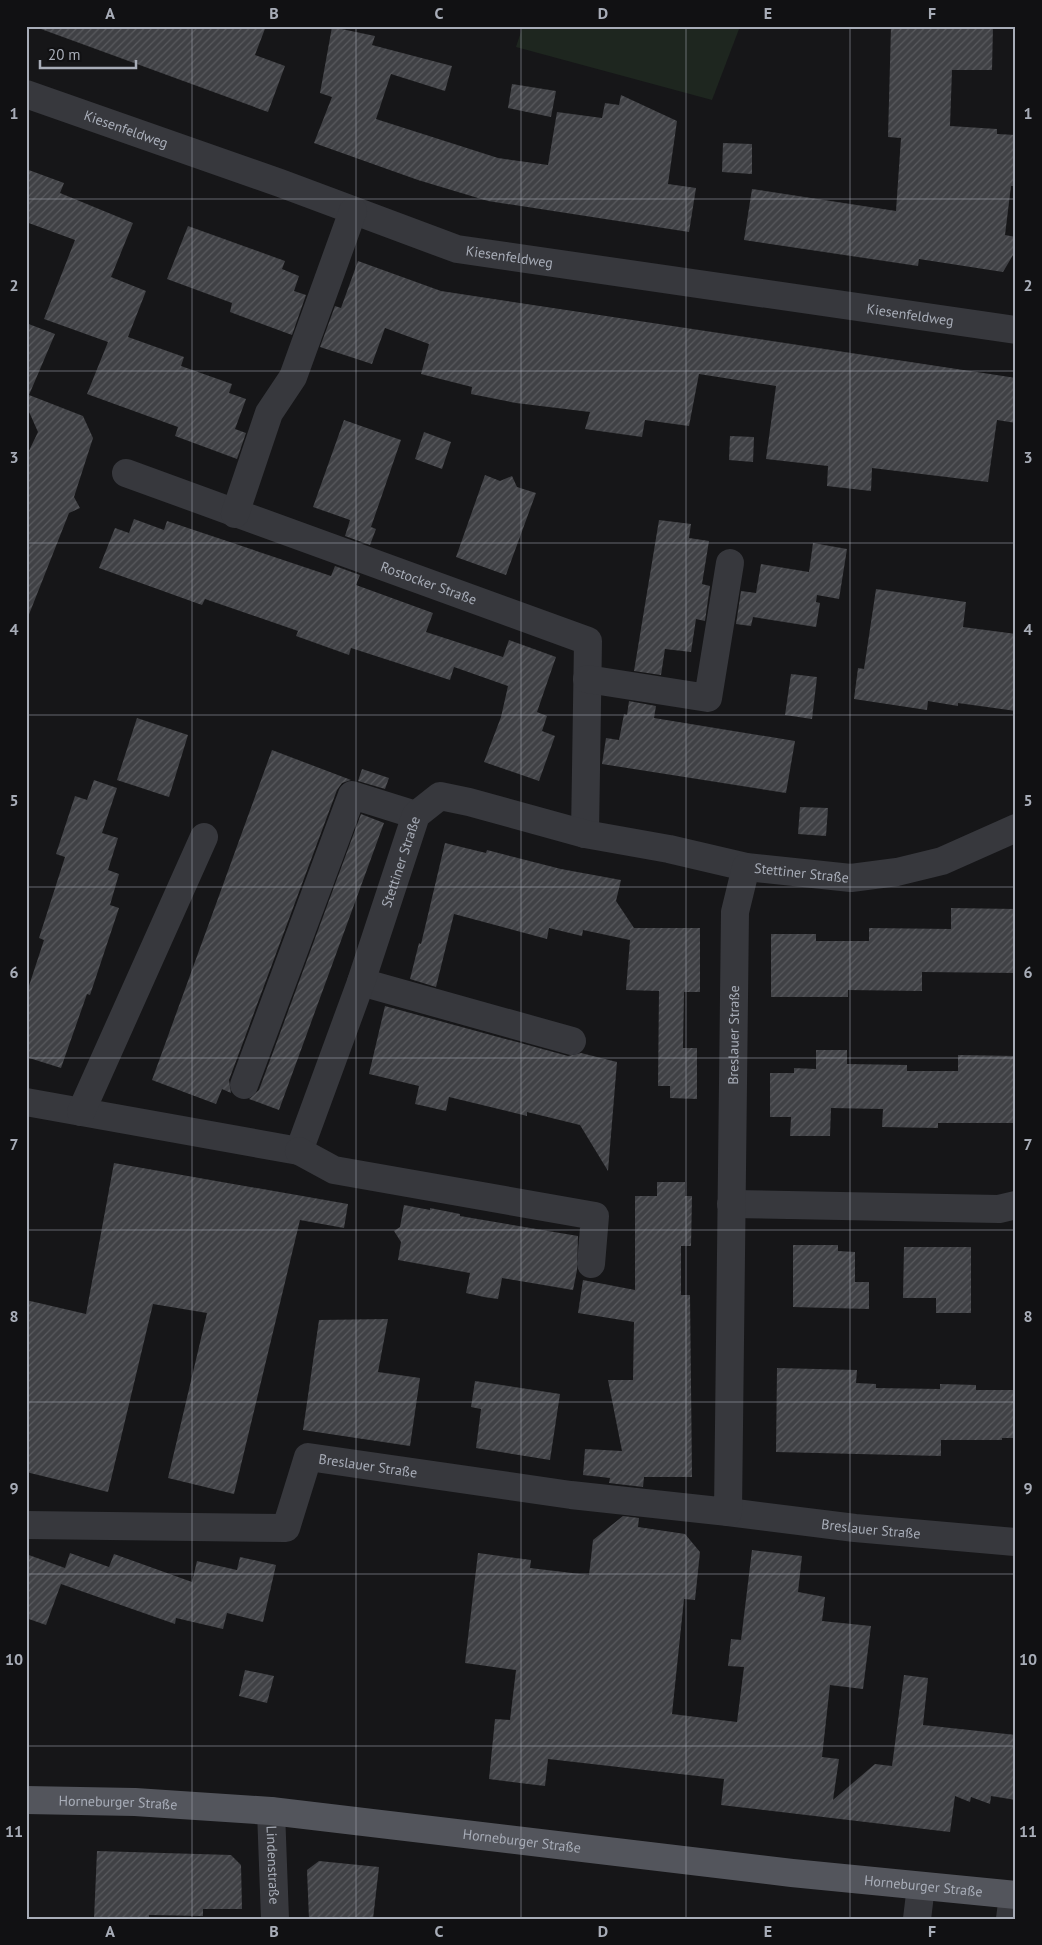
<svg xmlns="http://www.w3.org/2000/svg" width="1042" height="1945" font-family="'PT Sans',sans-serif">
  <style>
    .green { fill: #1e261f }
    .building { fill: url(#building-hatch) }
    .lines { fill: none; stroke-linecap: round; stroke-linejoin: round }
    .minor { stroke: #37383d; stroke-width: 28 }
    .major { stroke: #53555c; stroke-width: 28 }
    .grid { fill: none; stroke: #a8adb8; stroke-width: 1; stroke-opacity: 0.55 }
    .labels { text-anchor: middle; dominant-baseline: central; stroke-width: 4; stroke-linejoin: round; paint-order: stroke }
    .street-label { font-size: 14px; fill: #a8adb8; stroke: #111113 }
    .neatline { fill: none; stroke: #a8adb8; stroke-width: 2 }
    .grid-label { font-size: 16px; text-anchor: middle; font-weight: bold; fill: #a8adb8 }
  </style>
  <defs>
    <pattern id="building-hatch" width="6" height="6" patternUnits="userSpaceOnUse" patternTransform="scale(1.25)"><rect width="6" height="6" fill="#404145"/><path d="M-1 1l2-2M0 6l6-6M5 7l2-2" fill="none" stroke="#595a5e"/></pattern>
  </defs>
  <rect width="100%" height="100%" fill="#161618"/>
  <path class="green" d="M 523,26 L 731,26 L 739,29 L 712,100 L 516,47 Z"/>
  <g class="building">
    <path d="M 42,26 L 266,26 L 255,55 L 285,66 L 268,112 L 41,29 Z"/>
    <path d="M 891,26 L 993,26 L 992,70 L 952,70 L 950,126 L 997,129 L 997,134 L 1016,135 L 1016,186 L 1011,186 L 1005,235 L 1016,237 L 1016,250 L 1003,272 L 919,259 L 918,266 L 744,240 L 752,189 L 896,211 L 901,138 L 888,137 Z"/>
    <path d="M 332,27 L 375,36 L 372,45 L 452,66 L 445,91 L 391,74 L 376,119 L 498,158 L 548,165 L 557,112 L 602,118 L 605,103 L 619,105 L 621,95 L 677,121 L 668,184 L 696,188 L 689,232 L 488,201 L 418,180 L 314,143 L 332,97 L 320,93 Z"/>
    <path d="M 512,84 L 556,91 L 551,117 L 508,108 Z"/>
    <path d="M 723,143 L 752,144 L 752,174 L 722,172 Z"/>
    <path d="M 26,169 L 64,183 L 60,193 L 133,223 L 111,277 L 146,291 L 128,337 L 184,357 L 181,366 L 232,384 L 229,393 L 246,399 L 235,429 L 246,433 L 237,459 L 175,436 L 178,427 L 87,394 L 108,342 L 44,319 L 75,240 L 26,222 Z"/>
    <path d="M 188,226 L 285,261 L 282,269 L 299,276 L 294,291 L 306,295 L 292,335 L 230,312 L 232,303 L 167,279 Z"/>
    <path d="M 358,261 L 441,291 L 1016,378 L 1016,423 L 997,420 L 988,482 L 872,468 L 871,491 L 827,486 L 828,466 L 766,459 L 776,386 L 699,374 L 689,426 L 645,420 L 642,437 L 585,429 L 590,412 L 516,403 L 471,394 L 472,387 L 421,374 L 429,344 L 385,328 L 372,364 L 320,347 L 335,306 L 341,308 Z"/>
    <path d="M 26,323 L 55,334 L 29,395 L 83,416 L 93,438 L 74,497 L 80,508 L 69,513 L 28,617 L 26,457 L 38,432 L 26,405 Z"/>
    <path d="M 344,420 L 401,440 L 371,527 L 376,529 L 370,545 L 345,536 L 350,520 L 313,507 Z"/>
    <path d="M 424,432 L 451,442 L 442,469 L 415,459 Z"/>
    <path d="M 730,436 L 754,437 L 753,462 L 729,460 Z"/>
    <path d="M 485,475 L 500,481 L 512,476 L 517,487 L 536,493 L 506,575 L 456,557 Z"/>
    <path d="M 134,519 L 164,530 L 167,521 L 331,576 L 335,566 L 360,575 L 356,585 L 433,613 L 426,632 L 503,657 L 509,640 L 556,657 L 537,712 L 547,716 L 542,731 L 555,736 L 539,781 L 484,762 L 501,717 L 508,686 L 454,667 L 450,680 L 351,648 L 349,655 L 296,636 L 298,631 L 205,599 L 202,605 L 99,568 L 115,528 L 129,533 Z"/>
    <path d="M 659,520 L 691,524 L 689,538 L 709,541 L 702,584 L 710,586 L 705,621 L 696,619 L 691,652 L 665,649 L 661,675 L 634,671 Z"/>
    <path d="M 813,543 L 847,549 L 839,599 L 817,595 L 816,602 L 820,603 L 816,627 L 753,617 L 751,626 L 736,624 L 741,591 L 756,593 L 761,564 L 809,572 Z"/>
    <path d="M 876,589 L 966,602 L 963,627 L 1016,634 L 1016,711 L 958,703 L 958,706 L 928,701 L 927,710 L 854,699 L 858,668 L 864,669 Z"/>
    <path d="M 791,674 L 817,677 L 812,719 L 785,715 Z"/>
    <path d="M 629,701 L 656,706 L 654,718 L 795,741 L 786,793 L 602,764 L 606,738 L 619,740 L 624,714 L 627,715 Z"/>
    <path d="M 137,718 L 188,735 L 169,797 L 117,780 Z"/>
    <path d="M 272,750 L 351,780 L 342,783 L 337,790 L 229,1080 L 231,1093 L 222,1089 L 216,1104 L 152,1080 Z"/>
    <path d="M 362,769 L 389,778 L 385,789 L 358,781 Z"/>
    <path d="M 94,780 L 117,788 L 102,833 L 118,838 L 108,870 L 119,874 L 110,905 L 119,908 L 90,995 L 87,994 L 61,1068 L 26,1057 L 26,995 L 44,940 L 39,938 L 65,857 L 56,854 L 75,796 L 87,800 Z"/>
    <path d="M 800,807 L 828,808 L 826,836 L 798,834 Z"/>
    <path d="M 361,814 L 384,823 L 279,1110 L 249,1099 L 259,1090 Z"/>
    <path d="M 445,843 L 486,853 L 487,850 L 561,869 L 621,880 L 616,901 L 634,928 L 700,928 L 700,992 L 684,992 L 683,1048 L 697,1048 L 697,1099 L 670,1098 L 670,1086 L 658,1086 L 659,991 L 626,990 L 630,940 L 583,930 L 582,936 L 549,928 L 547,939 L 454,914 L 436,987 L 410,979 L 419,943 L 421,944 Z"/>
    <path d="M 951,908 L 1016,909 L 1016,973 L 922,972 L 922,991 L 848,990 L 848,997 L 771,997 L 771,934 L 816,934 L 816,941 L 869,941 L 869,928 L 951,929 Z"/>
    <path d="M 385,1006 L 568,1056 L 581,1053 L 617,1062 L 608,1171 L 580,1125 L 527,1112 L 527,1116 L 449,1097 L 446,1111 L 415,1104 L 419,1086 L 369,1074 Z"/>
    <path d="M 816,1050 L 847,1050 L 847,1064 L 907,1065 L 907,1071 L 958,1071 L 958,1055 L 1016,1056 L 1016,1123 L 938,1123 L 938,1128 L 882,1127 L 883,1109 L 831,1108 L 830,1136 L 790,1136 L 791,1117 L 770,1117 L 770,1073 L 794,1073 L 794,1068 L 816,1069 Z"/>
    <path d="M 114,1163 L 348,1204 L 344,1228 L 300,1220 L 234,1494 L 168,1478 L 207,1313 L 153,1304 L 108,1492 L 26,1472 L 26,1300 L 86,1314 Z"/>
    <path d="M 657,1182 L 685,1182 L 685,1196 L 692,1196 L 691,1246 L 681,1246 L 681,1295 L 690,1295 L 692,1477 L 644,1477 L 643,1487 L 609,1483 L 610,1478 L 583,1475 L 585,1449 L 622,1451 L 608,1380 L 633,1380 L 634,1322 L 578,1313 L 583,1280 L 635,1290 L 635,1196 L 657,1196 Z"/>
    <path d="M 404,1205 L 430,1210 L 430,1208 L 460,1214 L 460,1216 L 578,1236 L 577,1270 L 573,1290 L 502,1278 L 498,1299 L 484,1297 L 466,1293 L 470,1273 L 398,1260 L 401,1242 L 394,1231 L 400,1227 Z"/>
    <path d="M 793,1245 L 838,1245 L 838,1251 L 855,1252 L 855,1282 L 869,1282 L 869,1309 L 793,1307 Z"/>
    <path d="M 904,1247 L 971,1247 L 971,1313 L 936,1313 L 936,1298 L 903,1298 Z"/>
    <path d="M 388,1319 L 378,1372 L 420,1378 L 410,1446 L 303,1430 L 319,1320 Z"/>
    <path d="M 777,1368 L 857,1370 L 856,1383 L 876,1384 L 876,1388 L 940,1389 L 940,1384 L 976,1385 L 976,1390 L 1016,1390 L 1016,1438 L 1002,1438 L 1002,1440 L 941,1440 L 941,1456 L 776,1452 Z"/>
    <path d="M 475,1381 L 560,1394 L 550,1460 L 476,1448 L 481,1409 L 471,1407 Z"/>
    <path d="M 623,1516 L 639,1518 L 638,1527 L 685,1534 L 700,1552 L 695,1600 L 684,1599 L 672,1714 L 737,1722 L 744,1667 L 728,1666 L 731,1639 L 741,1640 L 752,1550 L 802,1556 L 798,1592 L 825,1597 L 822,1621 L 871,1626 L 863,1689 L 830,1685 L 822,1757 L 839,1759 L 833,1800 L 875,1764 L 892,1766 L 904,1675 L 928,1678 L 923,1725 L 1016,1735 L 1016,1800 L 991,1796 L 990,1804 L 971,1797 L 970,1802 L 955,1796 L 950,1832 L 721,1805 L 724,1779 L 548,1759 L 545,1786 L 489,1779 L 495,1719 L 510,1720 L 516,1670 L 465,1663 L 478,1553 L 531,1560 L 530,1568 L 589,1575 L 593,1540 Z"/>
    <path d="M 70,1553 L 109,1567 L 114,1554 L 192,1582 L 197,1561 L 237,1570 L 240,1557 L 276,1565 L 263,1622 L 227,1613 L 223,1629 L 176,1618 L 175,1624 L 61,1584 L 46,1625 L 26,1618 L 26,1554 L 65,1568 Z"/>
    <path d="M 245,1670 L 274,1676 L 267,1703 L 239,1696 Z"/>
    <path d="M 97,1851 L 231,1855 L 241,1865 L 242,1909 L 203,1909 L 203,1916 L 149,1915 L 149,1919 L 94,1919 Z"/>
    <path d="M 319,1861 L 379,1867 L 373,1919 L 309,1919 L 307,1870 Z"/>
  </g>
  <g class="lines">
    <g class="minor">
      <path id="s1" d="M 26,94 L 280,183 L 457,249 L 1016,330"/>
      <path id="s2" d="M 126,473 L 588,641 L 585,834"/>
      <path d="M 235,514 L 269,413 L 293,377 L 353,211"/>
      <path d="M 587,679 L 708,698 L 730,563"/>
      <path d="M 361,982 L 572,1041"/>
      <path d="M 244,1085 L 352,795 L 416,815"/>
      <path id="s3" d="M 26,1102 L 299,1151 L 361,982 L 416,815 L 440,796 L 469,802 L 585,834 L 669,849 L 746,867 L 851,878 L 897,872 L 942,861 L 1016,828"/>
      <path d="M 81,1112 L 204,837"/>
      <path d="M 299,1151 L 334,1170 L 595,1216 L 591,1264"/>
      <path d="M 731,1204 L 999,1209 L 1016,1205"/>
      <path id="s4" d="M 728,1512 L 855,1528 L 1015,1542"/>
      <path id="s5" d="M 26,1525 L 286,1528 L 308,1457 L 571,1495 L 728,1512 L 735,912 L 746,867"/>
      <path id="s6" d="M 271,1811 L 275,1919"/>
      <path d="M 917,1919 L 921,1886"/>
      <path d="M 1010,1919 L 1013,1895"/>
    </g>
    <path class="major" id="s7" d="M 26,1800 L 135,1802 L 271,1811 L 792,1873 L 1016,1895"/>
  </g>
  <path class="grid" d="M 192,26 L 192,1919M 356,26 L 356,1919M 521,26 L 521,1919M 686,26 L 686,1919M 850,26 L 850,1919M 26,199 L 1016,199M 26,371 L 1016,371M 26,543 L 1016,543M 26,715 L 1016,715M 26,887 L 1016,887M 26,1058 L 1016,1058M 26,1230 L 1016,1230M 26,1402 L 1016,1402M 26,1574 L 1016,1574M 26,1746 L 1016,1746"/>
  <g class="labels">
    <g class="street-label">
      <text stroke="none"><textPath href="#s1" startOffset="106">Kiesenfeldweg</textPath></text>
      <text stroke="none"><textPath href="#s1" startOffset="511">Kiesenfeldweg</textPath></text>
      <text stroke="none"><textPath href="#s1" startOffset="916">Kiesenfeldweg</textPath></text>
      <text stroke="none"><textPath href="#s2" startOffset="322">Rostocker Straße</textPath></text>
      <text stroke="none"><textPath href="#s3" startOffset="584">Stettiner Straße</textPath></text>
      <text stroke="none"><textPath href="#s3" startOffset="1034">Stettiner Straße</textPath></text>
      <text stroke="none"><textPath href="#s5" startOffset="1235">Breslauer Straße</textPath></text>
      <text stroke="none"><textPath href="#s5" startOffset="395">Breslauer Straße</textPath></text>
      <text stroke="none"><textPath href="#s4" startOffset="144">Breslauer Straße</textPath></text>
      <text stroke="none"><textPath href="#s7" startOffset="92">Horneburger Straße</textPath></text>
      <text stroke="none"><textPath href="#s7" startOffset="498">Horneburger Straße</textPath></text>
      <text stroke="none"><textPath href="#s6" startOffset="54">Lindenstraße</textPath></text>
      <text stroke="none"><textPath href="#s7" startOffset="902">Horneburger Straße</textPath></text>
    </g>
  </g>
  <rect width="1042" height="1945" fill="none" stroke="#111113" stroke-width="55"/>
  <path d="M40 60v8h96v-8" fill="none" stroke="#a8adb8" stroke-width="2.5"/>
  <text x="48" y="60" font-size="15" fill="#a8adb8" stroke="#111113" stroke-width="4" paint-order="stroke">20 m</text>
  <rect x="28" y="28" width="986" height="1890" class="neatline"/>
  <g class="grid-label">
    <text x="110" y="19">A</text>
    <text x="274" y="19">B</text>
    <text x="439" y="19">C</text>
    <text x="603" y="19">D</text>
    <text x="768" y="19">E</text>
    <text x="932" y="19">F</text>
    <text x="14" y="119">1</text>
    <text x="1028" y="119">1</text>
    <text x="14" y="291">2</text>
    <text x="1028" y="291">2</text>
    <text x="14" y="463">3</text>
    <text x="1028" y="463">3</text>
    <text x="14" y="635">4</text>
    <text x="1028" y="635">4</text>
    <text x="14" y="806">5</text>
    <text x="1028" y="806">5</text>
    <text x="14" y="978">6</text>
    <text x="1028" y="978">6</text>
    <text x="14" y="1150">7</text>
    <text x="1028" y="1150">7</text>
    <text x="14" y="1322">8</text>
    <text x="1028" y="1322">8</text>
    <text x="14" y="1494">9</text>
    <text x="1028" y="1494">9</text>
    <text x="14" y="1665">10</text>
    <text x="1028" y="1665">10</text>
    <text x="14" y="1837">11</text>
    <text x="1028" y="1837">11</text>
    <text x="110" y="1937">A</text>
    <text x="274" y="1937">B</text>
    <text x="439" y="1937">C</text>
    <text x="603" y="1937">D</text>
    <text x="768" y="1937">E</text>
    <text x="932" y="1937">F</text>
  </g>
</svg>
